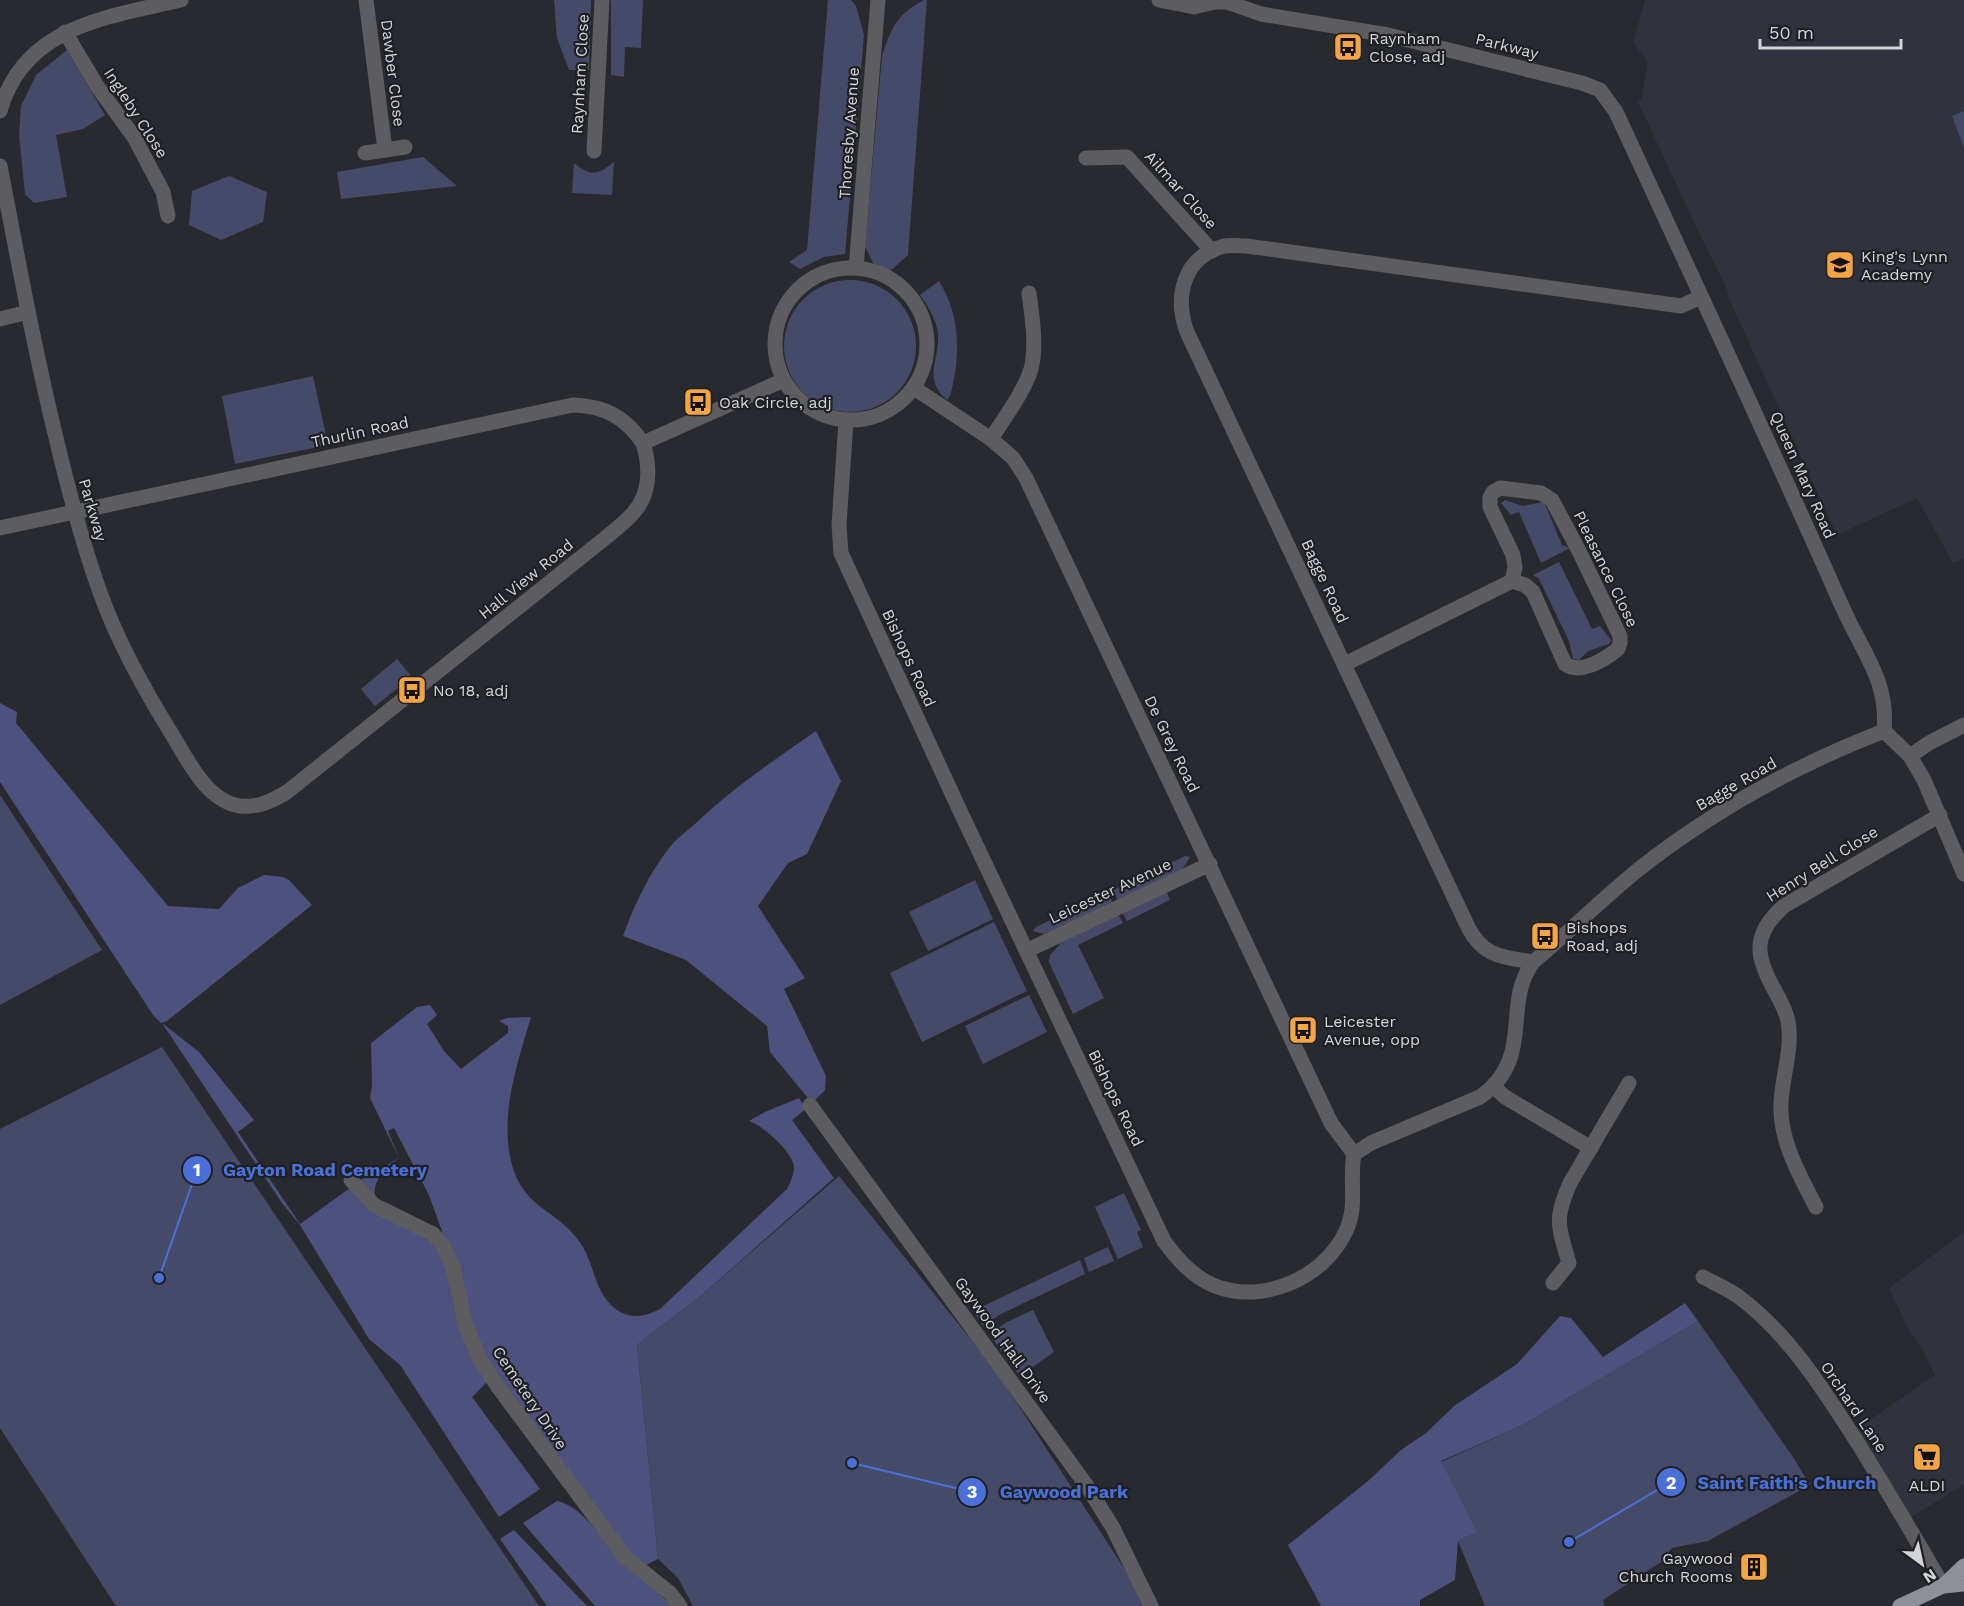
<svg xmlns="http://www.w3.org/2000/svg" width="1964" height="1606" font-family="'Work Sans',sans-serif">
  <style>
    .built { fill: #30323d }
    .green { fill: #454a69 }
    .forest { fill: #4c517e }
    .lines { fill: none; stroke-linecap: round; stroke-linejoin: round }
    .minor { stroke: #5d5d60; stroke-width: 15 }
    .major { stroke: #8f9096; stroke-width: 15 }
    .labels { text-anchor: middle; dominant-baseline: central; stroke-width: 4.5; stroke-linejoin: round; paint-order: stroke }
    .poi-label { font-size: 16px; fill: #d3d4d8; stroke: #1f2025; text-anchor: start }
    .street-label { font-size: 16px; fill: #d3d4d8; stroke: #1f2025 }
    .leader { fill: none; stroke: #4a70d8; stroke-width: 2 }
    .callout-dot { fill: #4a70d8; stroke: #1f2025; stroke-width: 2 }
    .mark-label { font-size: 18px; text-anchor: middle; font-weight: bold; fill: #fff }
    .callout-label { font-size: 18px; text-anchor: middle; font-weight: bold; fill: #4a70d8; stroke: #1f2025; stroke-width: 4.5; stroke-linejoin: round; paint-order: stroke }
  </style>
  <rect width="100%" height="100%" fill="#292a2f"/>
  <g class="built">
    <path d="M 1645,0 L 1964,0 L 1964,559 L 1953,563 L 1917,498 L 1837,535 L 1730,301 L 1726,286 L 1700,235 L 1638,102 L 1641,100 L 1648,62 L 1633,43 Z"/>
    <path d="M 1964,1232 L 1964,1484 L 1909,1519 L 1857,1429 L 1935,1375 L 1923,1351 L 1907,1326 L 1889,1288 Z"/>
  </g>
  <g class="green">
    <path d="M 554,0 L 591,0 L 589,70 L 569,70 L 557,38 Z"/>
    <path d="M 611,0 L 643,0 L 641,48 L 625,47 L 624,77 L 611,75 Z"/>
    <path d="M 828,0 L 851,0 L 856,6 L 864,35 L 845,254 L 824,257 L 800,269 L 789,262 L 807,250 Z"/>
    <path d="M 924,0 L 927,0 L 908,255 L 888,273 L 875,266 L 865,247 L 882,56 C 892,27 896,15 924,0 Z"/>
    <path d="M 67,50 L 105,115 L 83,129 L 56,135 L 67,197 L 34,203 L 25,194 L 19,134 L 21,106 L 36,75 Z"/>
    <path d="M 1964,111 L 1964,148 L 1952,116 Z"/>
    <path d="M 423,157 L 457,186 L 341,199 L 337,172 Z"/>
    <path d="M 614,162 L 612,195 L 572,193 L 574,163 C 591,177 597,175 614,162 Z"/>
    <path d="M 229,176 L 267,192 L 263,222 L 221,240 L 189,225 L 192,191 Z"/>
    <circle cx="850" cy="346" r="66"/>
    <path d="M 939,281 C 961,316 961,357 950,396 L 947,400 C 922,378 940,361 938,333 C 936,319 928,306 920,295 Z"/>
    <path d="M 313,376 L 328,445 L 235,464 L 222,396 Z"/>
    <path d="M 1505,500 L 1523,506 L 1542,502 L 1545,504 L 1562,545 L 1570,548 L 1541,563 L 1519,512 L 1511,515 L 1501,503 Z"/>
    <path d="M 1559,562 L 1592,629 L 1600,626 L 1611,640 L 1609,644 L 1588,651 L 1579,660 L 1573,659 L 1569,641 L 1539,579 L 1533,575 Z"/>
    <path d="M 397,659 L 412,677 L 375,706 L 361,689 Z"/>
    <path d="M 0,795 L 102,950 L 0,1005 Z"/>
    <path d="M 1185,856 L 1190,857 L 1182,870 L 1118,901 L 1113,890 Z"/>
    <path d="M 975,880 L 993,919 L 928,951 L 909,912 Z"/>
    <path d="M 1165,888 L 1170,900 L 1127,921 L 1121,910 Z"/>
    <path d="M 1108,893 L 1113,904 L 1044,934 L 1033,931 L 1036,927 Z"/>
    <path d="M 1117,912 L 1123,923 L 1078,945 L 1104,998 L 1073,1014 L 1049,962 L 1050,955 L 1060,944 L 1058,939 Z"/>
    <path d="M 994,922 L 1027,991 L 922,1042 L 890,973 Z"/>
    <path d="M 1029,995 L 1047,1032 L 983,1064 L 965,1026 Z"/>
    <path d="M 162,1047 L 539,1606 L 116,1606 L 0,1428 L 0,1129 Z"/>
    <path d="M 839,1176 L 994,1368 L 1133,1582 L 1142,1606 L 693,1606 L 678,1578 L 658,1559 L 637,1345 L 703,1294 Z"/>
    <path d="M 1124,1193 L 1141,1230 L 1137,1232 L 1143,1247 L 1118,1259 L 1095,1207 Z"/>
    <path d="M 1108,1247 L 1114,1261 L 1089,1272 L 1084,1258 Z"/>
    <path d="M 1080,1260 L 1085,1274 L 1001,1314 L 983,1326 L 973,1311 Z"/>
    <path d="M 1033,1310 L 1054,1352 L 1020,1376 L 989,1334 L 1007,1322 Z"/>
    <path d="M 1698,1321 L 1793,1457 L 1810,1485 L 1708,1541 L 1672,1548 L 1661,1562 L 1603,1600 L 1605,1606 L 1485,1606 L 1458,1541 L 1476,1532 L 1441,1462 L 1521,1426 Z"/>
  </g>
  <g class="forest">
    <path d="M 0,703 L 17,712 L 16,723 L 168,906 L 219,909 L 238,888 L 264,875 L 283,877 L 289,880 L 312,905 L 167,1021 L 161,1023 L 153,1015 L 0,782 Z"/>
    <path d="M 816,731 L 841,781 L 807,854 L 788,863 L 758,906 L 805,978 L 784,989 L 826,1076 L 825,1090 L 812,1103 L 770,1052 L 767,1026 L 686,960 L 623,936 C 634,905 649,874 669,848 C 677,838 687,831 696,823 C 733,788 774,760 816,731 Z"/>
    <path d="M 430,1005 L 437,1015 L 427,1024 L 444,1051 L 461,1069 L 508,1033 L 508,1026 L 499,1021 L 507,1018 L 531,1017 C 518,1061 501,1110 510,1156 C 520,1211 560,1208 583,1247 C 595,1268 595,1294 617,1310 C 632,1320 646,1316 660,1309 L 787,1189 C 790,1183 794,1175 794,1167 C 793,1152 763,1126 749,1121 L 765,1112 L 799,1098 L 806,1109 L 792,1120 L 834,1178 L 703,1294 L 637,1345 L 658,1559 L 646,1565 L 629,1554 L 483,1358 L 455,1268 L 429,1195 L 394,1128 L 388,1131 L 399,1158 C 386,1169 370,1181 376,1200 L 359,1181 L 399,1158 L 370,1098 L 372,1085 L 371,1043 L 417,1007 Z"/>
    <path d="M 162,1023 L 199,1052 L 254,1120 L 238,1132 L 300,1224 L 350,1188 L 439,1247 L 489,1380 L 472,1397 L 540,1489 L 499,1517 L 400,1365 L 369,1339 L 300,1225 L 282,1203 Z"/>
    <path d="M 1685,1303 L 1698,1321 L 1521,1426 L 1441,1461 L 1477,1532 L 1458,1541 L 1455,1580 L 1420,1600 L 1420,1606 L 1321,1606 L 1288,1545 L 1368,1481 L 1401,1450 L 1426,1433 L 1454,1406 L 1517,1364 L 1560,1316 L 1571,1318 L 1603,1357 Z"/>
    <path d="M 557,1501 C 587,1508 601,1542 622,1561 C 638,1577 657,1589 671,1606 L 595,1606 L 523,1523 Z"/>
    <path d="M 514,1530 L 587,1606 L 547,1606 L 500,1539 Z"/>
  </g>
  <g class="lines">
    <g class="minor">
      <path d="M 1159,0 L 1194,7 L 1214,2 L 1227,2 L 1261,14 L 1388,35 L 1582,83 L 1600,90 L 1616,112 C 1685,261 1754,409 1821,559 C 1831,581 1840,603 1851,625 C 1870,662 1888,688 1884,731 L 1910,756 L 1924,780 L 1964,874"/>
      <path d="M 65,32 L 97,86 L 134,137 L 163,192 L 168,216"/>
      <path d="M 0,111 C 24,26 108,17 181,0"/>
      <path d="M 385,150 L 405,147"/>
      <path d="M 594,151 L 602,0"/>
      <path d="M 365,153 L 385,150 L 366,0"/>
      <path d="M 1086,158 L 1127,157 L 1212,251"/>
      <path d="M 0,166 C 18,260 35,353 58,446 C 70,496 83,546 101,595 C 119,645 145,691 173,736 C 188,761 207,801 240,806 C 258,808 272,801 287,792 L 609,535 C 617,528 627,521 634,512 C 651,493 650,465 643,443 L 784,380"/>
      <circle cx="851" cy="344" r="76"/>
      <path d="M 856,268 L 878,0"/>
      <path d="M 0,319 L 28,312"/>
      <path d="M 914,388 L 991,439 L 1013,458 L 1026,478 L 1331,1123 L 1354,1154"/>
      <path d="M 846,421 L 839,525 L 841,553 L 961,813 L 1164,1241 C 1178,1260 1193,1277 1215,1286 C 1264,1305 1325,1277 1346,1231 C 1358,1206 1349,1180 1354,1154 L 1371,1143 L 1480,1097 C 1536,1057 1501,1006 1533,962 C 1569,932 1602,899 1639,869 C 1713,811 1796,765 1884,731"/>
      <path d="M 991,439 C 1004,418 1024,392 1031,369 C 1037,345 1032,317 1029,293"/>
      <path d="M 0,528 L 573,405 C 605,406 625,417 643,443"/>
      <path d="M 1345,664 L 1512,581 L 1525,585 L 1533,592 L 1565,664 C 1580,675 1604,660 1618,649 L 1620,643 L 1620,636 L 1578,549 L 1552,500 L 1541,493 L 1500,488 L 1493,492 L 1490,497 L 1490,507 L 1513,555 L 1515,567 L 1512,581"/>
      <path d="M 1910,756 L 1929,743 L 1964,725"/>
      <path d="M 1026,951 L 1210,864"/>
      <path d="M 1533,962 C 1503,957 1483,957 1468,927 L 1187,332 C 1174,297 1183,257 1224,246 C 1231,245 1240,246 1247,246 L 1681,306 L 1701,297"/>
      <path d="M 1494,1087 L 1505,1097 L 1591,1148"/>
      <path d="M 810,1105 L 1087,1486 L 1113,1528 L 1151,1606"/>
      <path d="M 351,1180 L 374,1205 L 433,1234 L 443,1245 L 453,1268 L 466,1326 L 480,1359 L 498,1387 L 625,1557 L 670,1593 L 680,1606"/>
      <path d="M 1816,1207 C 1800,1176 1779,1140 1781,1103 C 1782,1077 1793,1048 1788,1021 C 1786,1011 1780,1000 1775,991 C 1755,956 1752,934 1784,906 L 1940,815"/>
      <path d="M 1703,1277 C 1714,1283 1728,1289 1739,1297 C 1790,1335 1825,1392 1859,1445 C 1888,1492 1916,1539 1943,1586"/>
      <path d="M 1553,1283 L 1569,1263 C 1558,1225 1554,1220 1570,1183 L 1629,1083"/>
    </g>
    <g class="major">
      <path d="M 1943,1586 L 1964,1566"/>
      <path d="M 1900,1606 L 1943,1586 L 1964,1584"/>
    </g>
  </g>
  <defs>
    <g id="bus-square" transform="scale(1.5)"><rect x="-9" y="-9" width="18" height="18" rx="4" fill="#f4a443" stroke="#1f2025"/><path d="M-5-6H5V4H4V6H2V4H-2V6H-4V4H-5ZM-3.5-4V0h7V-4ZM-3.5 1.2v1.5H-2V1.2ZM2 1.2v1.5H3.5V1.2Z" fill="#111"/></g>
    <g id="school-square" transform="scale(1.5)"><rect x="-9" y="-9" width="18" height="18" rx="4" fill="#f4a443" stroke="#1f2025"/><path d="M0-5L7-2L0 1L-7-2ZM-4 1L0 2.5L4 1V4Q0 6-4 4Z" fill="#111"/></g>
    <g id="supermarket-square" transform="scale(1.5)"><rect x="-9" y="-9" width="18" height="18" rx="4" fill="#f4a443" stroke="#1f2025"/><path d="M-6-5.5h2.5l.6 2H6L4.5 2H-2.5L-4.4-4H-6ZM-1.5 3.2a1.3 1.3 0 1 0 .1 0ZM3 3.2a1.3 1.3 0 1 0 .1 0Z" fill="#111"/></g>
    <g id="building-square" transform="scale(1.5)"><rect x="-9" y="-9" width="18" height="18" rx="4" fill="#f4a443" stroke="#1f2025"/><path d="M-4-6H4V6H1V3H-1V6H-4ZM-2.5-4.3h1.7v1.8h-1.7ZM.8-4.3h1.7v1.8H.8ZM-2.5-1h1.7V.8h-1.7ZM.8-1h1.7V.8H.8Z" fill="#111"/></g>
  </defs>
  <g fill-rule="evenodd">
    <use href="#bus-square" x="1348" y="47"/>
    <use href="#school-square" x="1840" y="265"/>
    <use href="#bus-square" x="698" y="402"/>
    <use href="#bus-square" x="412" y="690"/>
    <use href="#bus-square" x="1545" y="936"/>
    <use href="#bus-square" x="1303" y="1030"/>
    <use href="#supermarket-square" x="1927" y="1457"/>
    <use href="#building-square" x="1754" y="1567"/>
  </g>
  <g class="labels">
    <g class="poi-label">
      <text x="1369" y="38">Raynham<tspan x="1369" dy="18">Close, adj</tspan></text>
      <text x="1861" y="256">King's Lynn<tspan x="1861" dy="18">Academy</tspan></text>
      <text x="719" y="402">Oak Circle, adj</text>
      <text x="433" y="690">No 18, adj</text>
      <text x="1566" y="927">Bishops<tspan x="1566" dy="18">Road, adj</tspan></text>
      <text x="1324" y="1021">Leicester<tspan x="1324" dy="18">Avenue, opp</tspan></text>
      <text x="1927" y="1485" text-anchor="middle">ALDI</text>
      <text x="1733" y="1558" text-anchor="end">Gaywood<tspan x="1733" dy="18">Church Rooms</tspan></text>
    </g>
    <g class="street-label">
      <text transform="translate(1507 46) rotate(14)">Parkway</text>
      <text transform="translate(393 73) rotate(83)">Dawber Close</text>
      <text transform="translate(580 74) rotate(-87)">Raynham Close</text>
      <text transform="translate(136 113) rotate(57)">Ingleby Close</text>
      <text transform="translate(849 133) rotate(-86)">Thoresby Avenue</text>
      <text transform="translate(1181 190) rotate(48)">Ailmar Close</text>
      <text transform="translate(360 432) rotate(-12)">Thurlin Road</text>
      <text transform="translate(1803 475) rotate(66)">Queen Mary Road</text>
      <text transform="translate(93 510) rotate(74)">Parkway</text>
      <text transform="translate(1606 569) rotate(64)">Pleasance Close</text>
      <text transform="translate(526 579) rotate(-39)">Hall View Road</text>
      <text transform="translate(1325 581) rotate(65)">Bagge Road</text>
      <text transform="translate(909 658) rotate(65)">Bishops Road</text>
      <text transform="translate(1172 744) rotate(64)">De Grey Road</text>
      <text transform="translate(1736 784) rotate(-30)">Bagge Road</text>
      <text transform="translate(1822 864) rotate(-32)">Henry Bell Close</text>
      <text transform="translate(1110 891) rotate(-25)">Leicester Avenue</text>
      <text transform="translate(1116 1098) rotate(64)">Bishops Road</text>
      <text transform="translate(1003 1340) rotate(54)">Gaywood Hall Drive</text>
      <text transform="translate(530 1398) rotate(56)">Cemetery Drive</text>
      <text transform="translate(1854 1407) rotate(56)">Orchard Lane</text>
    </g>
  </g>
  <path class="leader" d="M159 1278L197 1170M1569 1542L1671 1482M852 1463L972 1492"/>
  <g class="callout-dot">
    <circle cx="159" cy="1278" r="6"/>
    <circle cx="1569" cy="1542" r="6"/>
    <circle cx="852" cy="1463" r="6"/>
    <circle cx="197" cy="1170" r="15"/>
    <circle cx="1671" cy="1482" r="15"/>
    <circle cx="972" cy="1492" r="15"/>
  </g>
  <g class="mark-label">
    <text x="197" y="1176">1</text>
    <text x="1671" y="1489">2</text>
    <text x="972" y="1498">3</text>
  </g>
  <g class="callout-label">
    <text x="325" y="1176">Gayton Road Cemetery</text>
    <text x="1787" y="1489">Saint Faith's Church</text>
    <text x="1064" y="1498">Gaywood Park</text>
  </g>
  <g transform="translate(1922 1564) rotate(147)" stroke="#1f2025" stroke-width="4.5" paint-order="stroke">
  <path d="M0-4.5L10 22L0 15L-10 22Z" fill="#d3d4d8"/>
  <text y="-9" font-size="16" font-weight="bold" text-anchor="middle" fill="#d3d4d8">N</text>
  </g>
  <path d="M1760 39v9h141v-9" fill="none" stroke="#d3d4d8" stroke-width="3"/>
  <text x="1769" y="39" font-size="18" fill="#d3d4d8" stroke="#1f2025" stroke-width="4.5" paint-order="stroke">50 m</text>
</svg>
